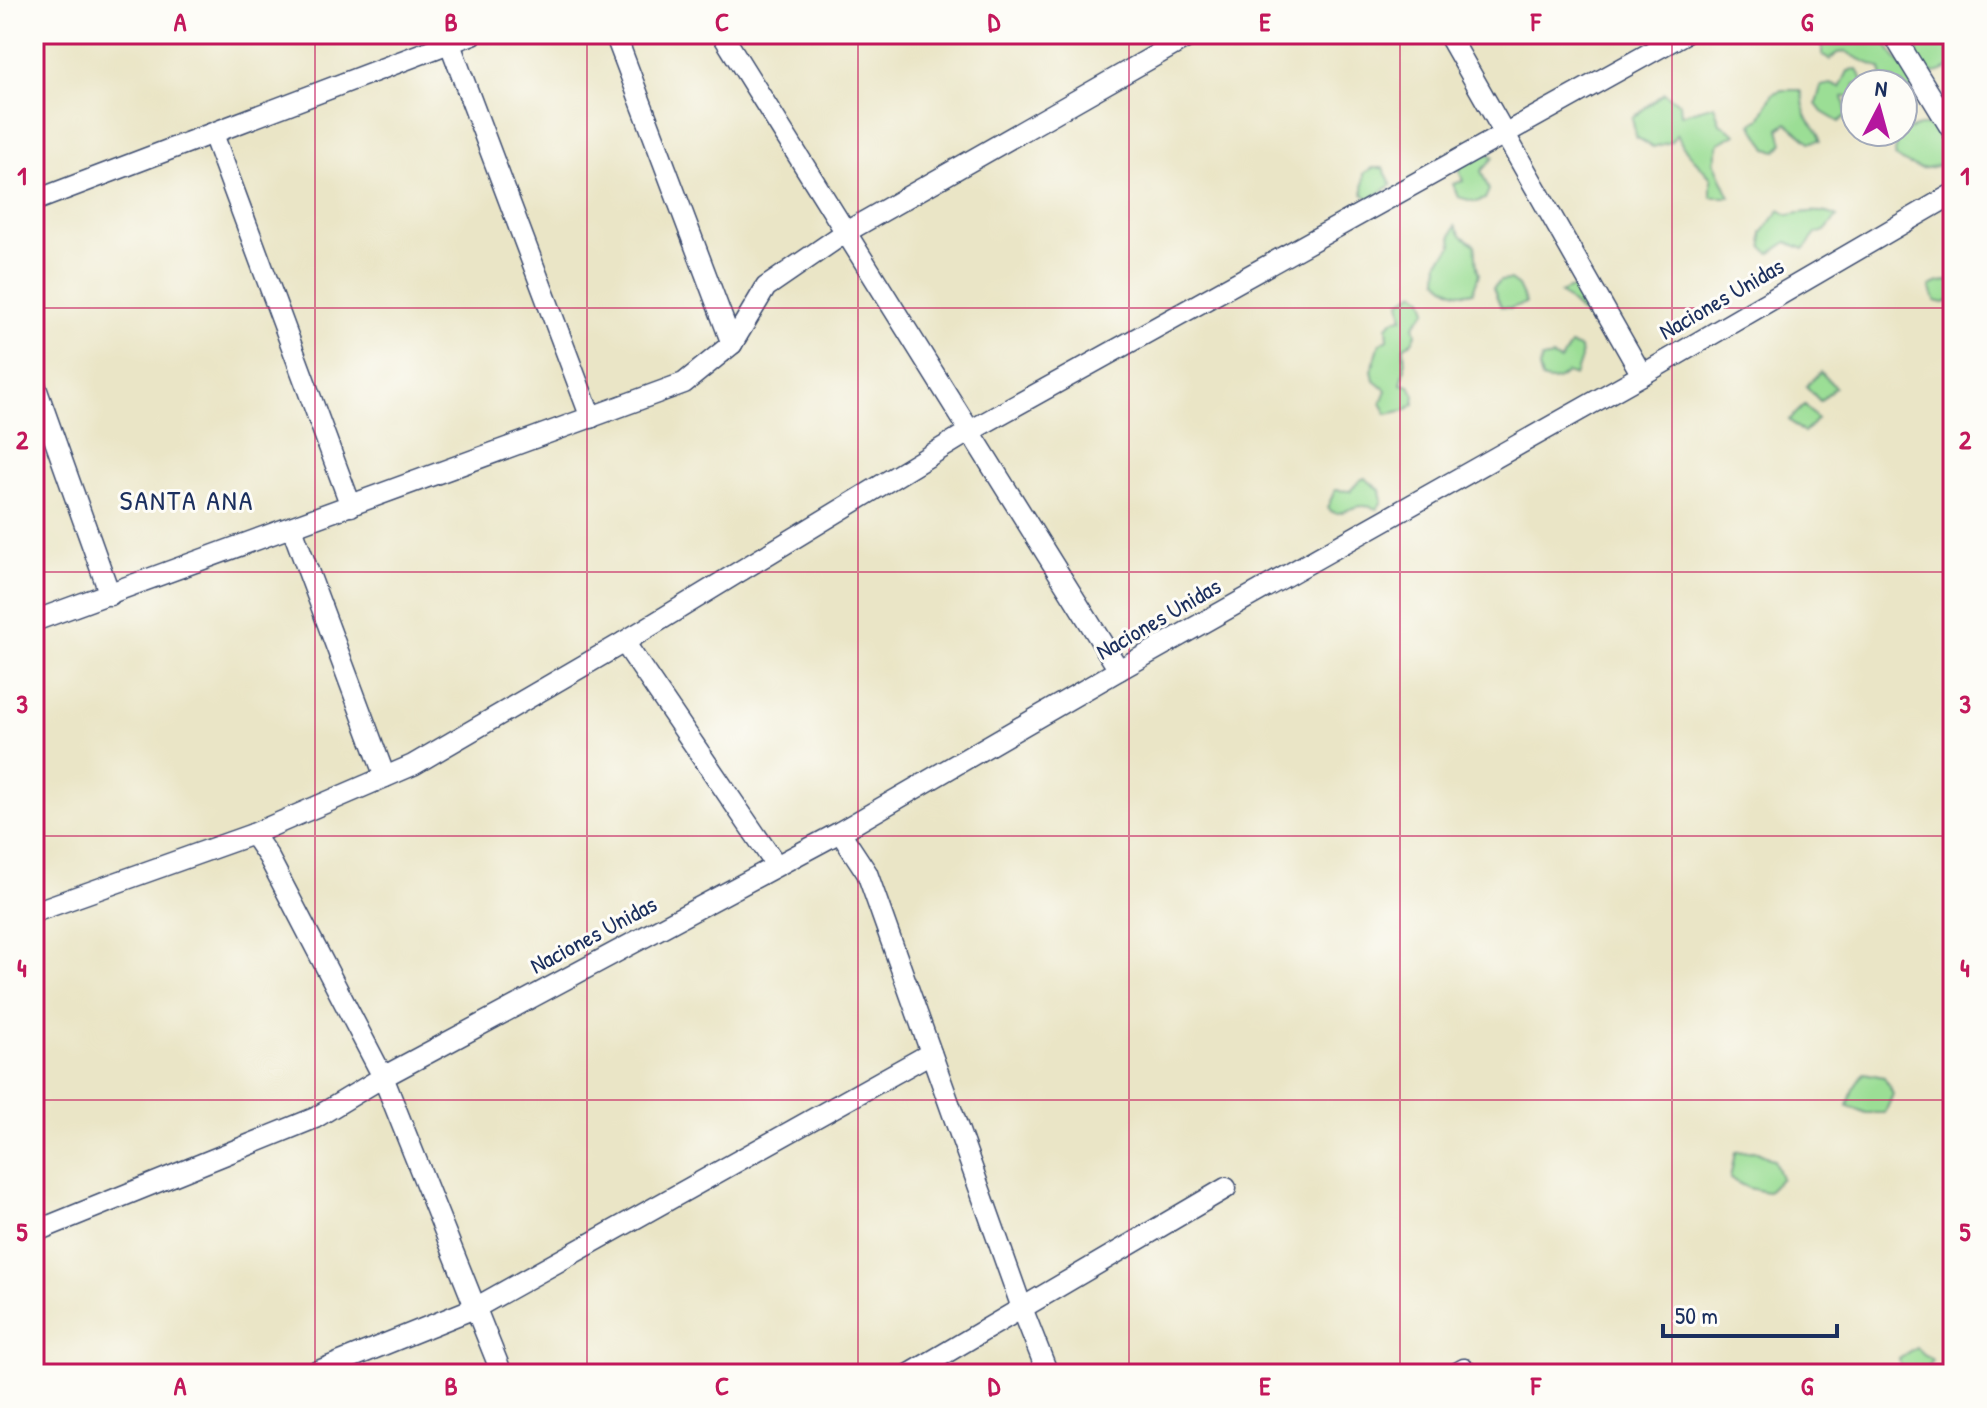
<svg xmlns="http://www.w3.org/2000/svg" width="1987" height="1408" font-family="'Patrick Hand',sans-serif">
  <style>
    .green { fill: #9bde95; stroke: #5b867a; stroke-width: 2 }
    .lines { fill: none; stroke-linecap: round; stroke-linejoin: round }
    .street-casing { stroke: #3a4a6e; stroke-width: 23 }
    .street { stroke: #fff; stroke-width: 20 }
    .grid { fill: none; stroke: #c2185b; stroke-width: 2; stroke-opacity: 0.55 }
    .labels { text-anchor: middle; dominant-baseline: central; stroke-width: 6; stroke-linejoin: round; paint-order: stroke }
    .street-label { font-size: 24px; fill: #1b2f5e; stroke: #fdfcf7 }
    .quarter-label { font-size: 28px; letter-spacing: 2px; fill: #1b2f5e; stroke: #fdfcf7 }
    .neatline { fill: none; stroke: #c2185b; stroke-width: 3 }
    .grid-label { font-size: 26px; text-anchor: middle; font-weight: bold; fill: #c2185b }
  </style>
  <rect width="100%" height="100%" fill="#fdfcf7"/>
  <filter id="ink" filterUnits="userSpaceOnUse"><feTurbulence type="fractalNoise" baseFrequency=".0125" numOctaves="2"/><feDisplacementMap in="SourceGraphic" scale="16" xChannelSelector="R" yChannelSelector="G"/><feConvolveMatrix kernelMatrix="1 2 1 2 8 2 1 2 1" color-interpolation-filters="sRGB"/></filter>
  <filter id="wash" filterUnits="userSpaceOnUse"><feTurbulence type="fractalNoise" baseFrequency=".006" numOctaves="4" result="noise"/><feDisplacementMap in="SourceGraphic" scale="32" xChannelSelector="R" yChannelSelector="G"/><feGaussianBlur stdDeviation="1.8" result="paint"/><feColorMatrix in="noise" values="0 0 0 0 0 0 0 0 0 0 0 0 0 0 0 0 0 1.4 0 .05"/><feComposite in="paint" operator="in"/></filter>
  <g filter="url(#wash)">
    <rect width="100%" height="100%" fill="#eae5c6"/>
    <g class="green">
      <path d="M 1831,34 L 1882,34 C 1887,53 1907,67 1914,86 L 1907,92 L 1903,91 L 1903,84 L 1895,84 L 1893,80 L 1883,78 L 1881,69 C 1869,62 1858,60 1847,52 L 1837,53 L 1830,60 L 1822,54 L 1822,44 Z"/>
      <path d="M 1924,34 L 1939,34 L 1953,45 L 1953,65 C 1941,72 1934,77 1921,68 C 1916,57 1915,44 1924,34 Z"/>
      <path d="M 1857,70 L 1865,84 L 1855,84 L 1855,96 L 1843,97 L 1847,115 L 1839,122 L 1822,112 L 1816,104 L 1821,86 L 1831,84 L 1840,88 L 1848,71 Z"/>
      <path d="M 1782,90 L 1800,90 C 1805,99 1802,108 1807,117 C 1812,127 1820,129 1820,141 L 1810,142 L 1787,123 L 1779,129 L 1783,143 L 1777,151 L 1767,149 L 1752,124 L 1760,119 L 1773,93 Z"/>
      <path d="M 1664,93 L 1680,104 L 1681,115 L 1714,105 L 1720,123 L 1736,134 L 1719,143 L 1714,162 L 1730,197 L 1711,197 L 1711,178 L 1683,147 L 1677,134 L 1671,142 L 1653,147 L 1636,137 L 1632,118 Z"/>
      <path d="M 1919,126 L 1939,126 L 1949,143 L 1946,162 C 1923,172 1915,170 1894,156 L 1900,133 Z"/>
      <path d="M 1485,152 L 1494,157 L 1481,171 L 1489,190 L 1485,199 L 1476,202 L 1458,197 L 1453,184 L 1463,181 L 1460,173 L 1460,163 Z"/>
      <path d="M 1373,168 L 1383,168 L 1392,185 L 1370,199 L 1363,194 L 1364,173 Z"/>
      <path d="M 1780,210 L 1788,215 C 1806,212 1821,209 1837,217 L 1825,231 L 1816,234 L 1804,249 L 1787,242 L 1771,253 L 1763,248 L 1762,233 Z"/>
      <path d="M 1455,226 L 1461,235 L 1475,245 C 1477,256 1475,264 1479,274 L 1473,292 C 1460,296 1447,289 1438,279 L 1439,261 L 1452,246 L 1451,236 Z"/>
      <path d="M 1510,280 L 1518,286 L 1526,303 L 1511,308 L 1501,307 L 1493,288 L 1500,281 Z"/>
      <path d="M 1949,281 L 1953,283 L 1953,300 L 1944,303 L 1935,301 L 1930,286 L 1939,282 Z"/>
      <path d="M 1579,288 L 1588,293 L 1594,301 L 1591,311 L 1582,313 L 1560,293 L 1568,289 Z"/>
      <path d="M 1416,292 L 1423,298 L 1427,310 L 1414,325 L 1416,334 L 1412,342 L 1404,346 L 1405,369 L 1401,384 L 1410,386 L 1415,395 L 1414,404 L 1406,410 L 1387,414 L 1381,403 L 1386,390 L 1374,380 L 1372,370 L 1380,343 L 1388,339 L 1387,326 L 1395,319 L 1403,318 L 1400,301 Z"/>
      <path d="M 1570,345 L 1580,348 L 1581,358 L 1575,376 L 1567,373 C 1558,381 1553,383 1542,379 L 1539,368 L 1542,359 L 1552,357 L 1561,361 Z"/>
      <path d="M 1821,372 L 1835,387 L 1820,401 L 1806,386 Z"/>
      <path d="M 1805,405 L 1817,419 L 1804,433 L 1789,420 Z"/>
      <path d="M 1365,478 L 1380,490 L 1382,501 L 1377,509 C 1350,498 1342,523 1327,508 L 1335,490 L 1350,491 L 1360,480 Z"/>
      <path d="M 1864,1073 L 1884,1077 L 1893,1094 L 1885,1113 L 1866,1113 L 1848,1106 L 1853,1089 Z"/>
      <path d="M 1755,1151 L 1774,1160 L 1781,1178 L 1767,1192 L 1748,1188 L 1730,1179 L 1735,1152 Z"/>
      <path d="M 1916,1348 L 1932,1360 L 1923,1374 L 1902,1374 L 1899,1359 Z"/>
    </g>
  </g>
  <g filter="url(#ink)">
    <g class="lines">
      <g class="street-casing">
        <g id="street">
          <path d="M 615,34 L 732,344"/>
          <path d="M 722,34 L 1119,670"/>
          <path d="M 1448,34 L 1642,375"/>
          <path d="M 1893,34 L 1953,132"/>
          <path d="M 450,44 L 591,418"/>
          <path d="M 213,134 L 351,506"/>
          <path d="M 34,201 L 473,34"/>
          <path d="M 34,382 L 110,595"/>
          <path d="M 292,528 L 385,777"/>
          <path d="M 34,621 L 684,383 L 732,344 L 766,287 L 846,232 L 1193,34"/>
          <path d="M 624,642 L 776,865"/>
          <path d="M 840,832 L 867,873 L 1022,1308 L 1048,1374"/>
          <path d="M 253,834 L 413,765 L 624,642 L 970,431 L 1684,34"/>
          <path d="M 34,912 L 253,834 L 268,856 L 383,1077 L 502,1374"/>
          <path d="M 34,1232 L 315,1118 L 383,1077 L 840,832 L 1119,670 L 1642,375 L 1953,194"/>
          <path d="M 311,1374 L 477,1307 L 931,1053"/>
          <path d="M 910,1374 L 1226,1188"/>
          <path d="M 1455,1374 L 1464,1369 L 1469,1374"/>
        </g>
      </g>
      <use href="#street" class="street"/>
    </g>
  </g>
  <path class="grid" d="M 315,34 L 315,1374M 587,34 L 587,1374M 858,34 L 858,1374M 1129,34 L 1129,1374M 1400,34 L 1400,1374M 1672,34 L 1672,1374M 34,308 L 1953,308M 34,572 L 1953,572M 34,836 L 1953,836M 34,1100 L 1953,1100"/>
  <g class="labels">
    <g class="street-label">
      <text transform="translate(1721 298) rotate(-30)">Naciones Unidas</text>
      <text transform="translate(1158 618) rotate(-30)">Naciones Unidas</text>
      <text transform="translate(593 934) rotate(-28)">Naciones Unidas</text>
    </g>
    <g class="quarter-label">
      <text x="187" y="500">SANTA ANA</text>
    </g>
  </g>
  <rect width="1987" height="1408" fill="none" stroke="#fdfcf7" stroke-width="88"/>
  <g transform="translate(1879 108) rotate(6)"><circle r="38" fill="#fdfcf7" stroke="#a3aaba" stroke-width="2"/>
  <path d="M0-6L14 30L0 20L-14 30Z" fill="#b5179e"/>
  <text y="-12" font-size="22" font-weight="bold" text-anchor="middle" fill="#1b2f5e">N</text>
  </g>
  <path d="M1663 1324v12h174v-12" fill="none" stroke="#1b2f5e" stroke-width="4"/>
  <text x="1675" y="1324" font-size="24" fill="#1b2f5e" stroke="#fdfcf7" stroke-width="6" paint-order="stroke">50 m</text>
  <rect x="44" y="44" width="1899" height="1320" class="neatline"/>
  <g class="grid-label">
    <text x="180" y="31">A</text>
    <text x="451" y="31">B</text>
    <text x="722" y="31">C</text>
    <text x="994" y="31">D</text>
    <text x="1265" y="31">E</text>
    <text x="1536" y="31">F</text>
    <text x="1807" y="31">G</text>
    <text x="22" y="185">1</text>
    <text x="1965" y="185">1</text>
    <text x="22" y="449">2</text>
    <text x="1965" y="449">2</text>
    <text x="22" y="713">3</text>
    <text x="1965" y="713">3</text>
    <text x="22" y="977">4</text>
    <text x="1965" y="977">4</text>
    <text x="22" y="1241">5</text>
    <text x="1965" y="1241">5</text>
    <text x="180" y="1395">A</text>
    <text x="451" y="1395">B</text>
    <text x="722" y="1395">C</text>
    <text x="994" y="1395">D</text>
    <text x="1265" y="1395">E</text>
    <text x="1536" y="1395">F</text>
    <text x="1807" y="1395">G</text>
  </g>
</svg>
